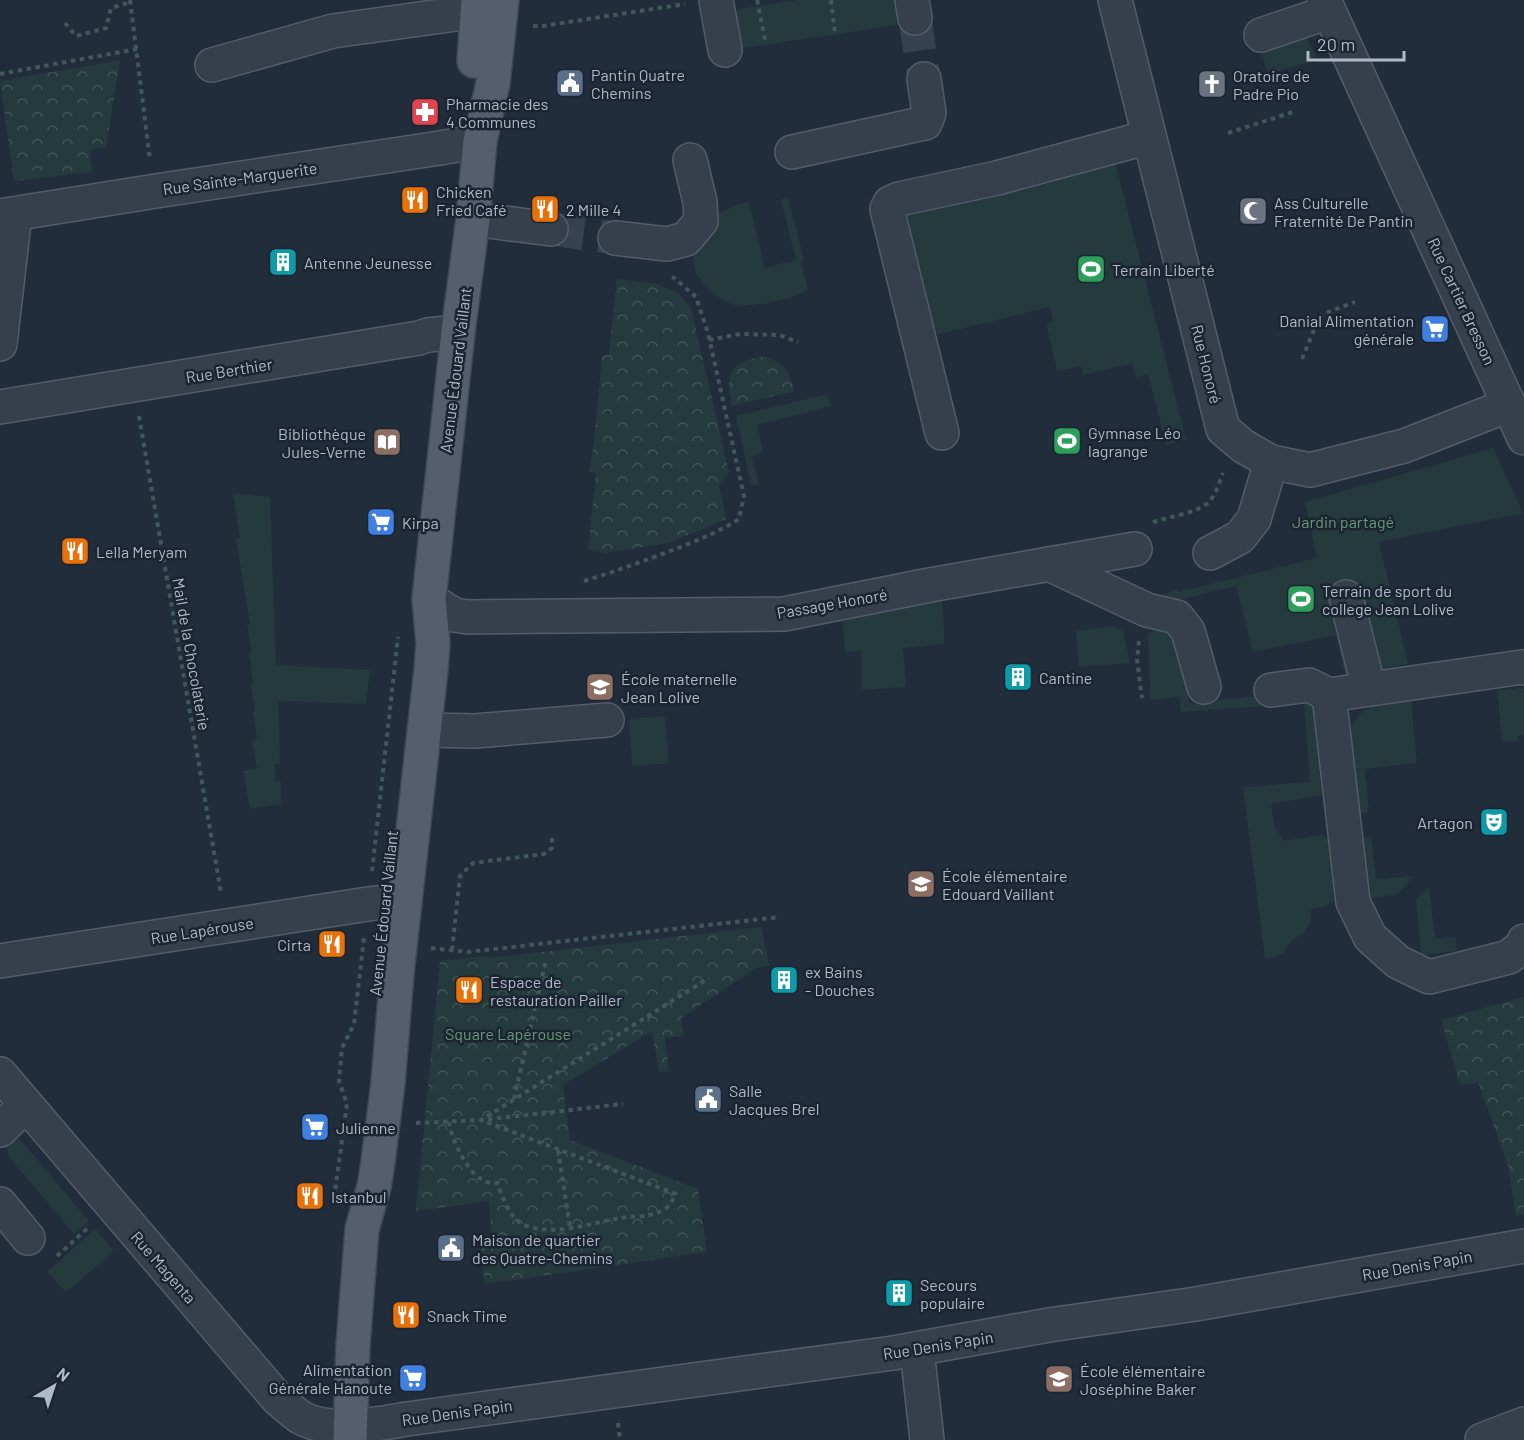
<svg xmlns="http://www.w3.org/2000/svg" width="1524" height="1440" font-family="Barlow,sans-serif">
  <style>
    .green { fill: #243a3d }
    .park { fill: url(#park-crowns) }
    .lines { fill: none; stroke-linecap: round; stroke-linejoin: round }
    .minor-tunnel { stroke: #374251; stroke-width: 33; stroke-dasharray: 33 16; stroke-linecap: butt }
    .minor-casing { stroke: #545c6a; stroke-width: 36 }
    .major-casing { stroke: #3f4855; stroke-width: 36 }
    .path { stroke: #42575a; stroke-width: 4; stroke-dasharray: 4.5 4.5; stroke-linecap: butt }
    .minor { stroke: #363f4c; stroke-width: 33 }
    .major { stroke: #545e6c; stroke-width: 33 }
    .labels { text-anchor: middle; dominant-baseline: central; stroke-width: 5; stroke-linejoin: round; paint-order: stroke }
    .poi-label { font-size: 16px; fill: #b1b9c8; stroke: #1b2431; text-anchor: start }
    .street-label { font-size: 16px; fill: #b1b9c8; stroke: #1b2431 }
    .park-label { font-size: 16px; fill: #689975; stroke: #1b2431 }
  </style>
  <defs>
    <pattern id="park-crowns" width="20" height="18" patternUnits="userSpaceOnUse" patternTransform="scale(1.5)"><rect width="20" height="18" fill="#243a3d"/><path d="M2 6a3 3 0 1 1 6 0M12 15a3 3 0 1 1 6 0" fill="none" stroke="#415458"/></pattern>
  </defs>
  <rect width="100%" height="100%" fill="#222d3c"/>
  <g class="green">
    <path d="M 796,0 L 902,0 L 905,24 L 743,48 L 734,10 Z"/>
    <path d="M 1306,37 L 1316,56 L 1306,60 L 1307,63 L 1268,74 L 1260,49 Z"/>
    <path d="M 1113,154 L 1186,439 L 1166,445 L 1148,374 L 1136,377 L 1132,363 L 1083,375 L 1081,366 L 1057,371 L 1046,324 L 1053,322 L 1050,307 L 931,336 L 902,209 Z"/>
    <path d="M 788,198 L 804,260 L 801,261 L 808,290 L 803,291 L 804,292 L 789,298 L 763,304 L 736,306 L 714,295 L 696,274 L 693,254 L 701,236 L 714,223 L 717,214 L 739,204 L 749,202 L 765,268 L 796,260 L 781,200 Z"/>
    <path d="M 827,394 L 831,406 L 757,425 L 763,452 L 752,456 L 759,485 L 751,485 L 736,416 Z"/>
    <path d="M 1493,448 L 1523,513 L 1379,542 L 1408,664 L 1345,676 L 1336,635 L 1253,652 L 1236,586 L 1158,605 L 1165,594 L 1178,589 L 1179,592 L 1317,558 L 1305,502 Z"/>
    <path d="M 233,493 L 270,497 L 276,665 L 370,670 L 366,704 L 278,701 L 280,764 L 275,764 L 275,781 L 281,781 L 281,804 L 250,809 L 243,771 L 257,768 L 252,741 L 257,739 L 253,711 L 255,711 L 250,683 L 253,682 L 249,654 L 252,653 L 247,625 L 250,624 L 236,539 L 240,538 Z"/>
    <path d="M 942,600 L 945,644 L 903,648 L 906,687 L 862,690 L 861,651 L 845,652 L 842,617 Z"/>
    <path d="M 1111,626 L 1123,631 L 1130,663 L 1079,667 L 1076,631 Z"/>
    <path d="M 1159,626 L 1171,627 L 1187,688 L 1189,703 L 1259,696 L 1315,699 L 1328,789 L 1323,795 L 1271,804 L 1275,828 L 1284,841 L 1320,835 L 1333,841 L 1342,891 C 1332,905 1326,906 1311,910 C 1313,939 1290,933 1284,953 L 1265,959 L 1243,787 L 1310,782 L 1304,703 L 1181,712 L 1179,697 L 1150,700 L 1148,637 L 1150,633 Z"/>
    <path d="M 1521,688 L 1524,689 L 1524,735 L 1518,736 L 1518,741 L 1502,742 L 1497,690 Z"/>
    <path d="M 1411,699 L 1417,763 L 1365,769 L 1369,812 L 1354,815 L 1346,737 L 1354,722 L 1363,711 L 1375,705 Z"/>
    <path d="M 665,716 L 669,763 L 632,766 L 629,719 Z"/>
    <path d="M 1371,836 L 1376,879 L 1414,876 L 1398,894 L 1366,899 L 1362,838 Z"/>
    <path d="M 1429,887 L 1435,939 L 1455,937 L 1457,951 L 1425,955 L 1421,953 L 1416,899 Z"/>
    <path d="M 12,1130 L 89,1221 L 74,1234 L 10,1158 C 4,1146 7,1143 12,1130 Z"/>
    <path d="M 95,1229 L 114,1251 L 66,1292 L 47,1272 Z"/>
  </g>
  <g class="park">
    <path d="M 120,60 L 106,147 L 90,150 L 92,172 L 14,181 L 0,81 Z"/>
    <path d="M 617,279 L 657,284 L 679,294 L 691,308 L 729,472 L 719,486 L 726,519 L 669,543 L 605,553 L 588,550 L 596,473 L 589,472 L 594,443 L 602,355 L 609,355 Z"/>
    <path d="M 765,356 C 785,365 789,369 794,391 L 732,406 C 725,373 730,362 765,356 Z"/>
    <path d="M 761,927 L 769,965 L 756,968 L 681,1018 L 683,1036 L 665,1038 L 669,1071 L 659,1072 L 652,1031 L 563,1085 L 570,1140 L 698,1189 L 707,1252 L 485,1284 L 479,1244 L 492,1241 L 489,1201 L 416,1211 L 440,961 L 487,956 L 487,958 L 496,957 Z"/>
    <path d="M 1524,997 L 1524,1214 L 1516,1216 L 1508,1165 L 1478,1082 L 1460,1085 L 1441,1020 Z"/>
  </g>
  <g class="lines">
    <g class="minor-tunnel">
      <path d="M 915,18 L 924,79"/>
      <path d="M 551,229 L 615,238"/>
    </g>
    <g class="minor-casing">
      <g id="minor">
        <path d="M 716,0 L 725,50"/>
        <path d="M 912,0 L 915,18"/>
        <path d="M 1115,0 L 1223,429 L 1243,446 L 1271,462 L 1310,470 L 1404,446 L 1509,405"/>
        <path d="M 1324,0 L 1524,438"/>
        <path d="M 1261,35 L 1329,12"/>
        <path d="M 212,65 L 333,31 L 478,11"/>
        <path d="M 792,152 L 925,123 L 929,113 L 924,79"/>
        <path d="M 0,216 L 156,191 L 440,148 L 480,141"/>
        <path d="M 473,219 L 551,229"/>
        <path d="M 615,238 L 667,244 L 686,239 L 701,221 L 700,202 L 690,160"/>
        <path d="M 0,344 L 15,214"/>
        <path d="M 0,407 L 419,338 L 428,335 L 458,332"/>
        <path d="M 942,433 L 887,209 L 890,203 L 899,199 L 997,178 L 1149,137"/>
        <path d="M 1210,553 L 1240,537 L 1254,519 L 1271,462"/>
        <path d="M 1049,564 L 1147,610 L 1177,617 L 1188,631 L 1204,687"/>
        <path d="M 1346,597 L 1369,689"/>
        <path d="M 429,599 L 454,615 L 468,617 L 784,614 L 930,585 L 1135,549"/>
        <path d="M 1271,690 L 1309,685 L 1329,695 L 1522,667 L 1524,668"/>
        <path d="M 1329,695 L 1353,902 L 1370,937 L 1398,962 L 1429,977 L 1509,957 L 1522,946 L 1524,941"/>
        <path d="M 424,730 L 475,731 L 607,720"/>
        <path d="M 0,961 L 368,904 L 384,902 L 405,904"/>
        <path d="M 0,1074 L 278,1399 C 285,1405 293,1412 300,1417 C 329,1434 376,1424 407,1419 L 893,1353 L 1049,1325 L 1196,1304 L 1524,1246"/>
        <path d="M 0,1130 L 26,1105"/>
        <path d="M 0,1204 L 28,1238"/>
        <path d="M 916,1349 L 919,1368 L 927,1440"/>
        <path d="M 1482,1440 L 1524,1424"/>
      </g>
    </g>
    <g class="major-casing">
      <g id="major">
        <path d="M 474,61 L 478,0"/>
        <path d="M 350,1440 L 353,1345 L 362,1229 L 374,1187 L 378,1162 L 388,1083 L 397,973 L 431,670 L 433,643 L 429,599 L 458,332 L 473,219 L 480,141 L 493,83 L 502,0"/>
      </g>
    </g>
    <g class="path">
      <path d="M 130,0 L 150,160"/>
      <path d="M 757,0 L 766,44"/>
      <path d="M 831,0 L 835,34"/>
      <path d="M 65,23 L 76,36 L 106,28 L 111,8 L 131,2"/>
      <path d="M 533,26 L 543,26 L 685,4"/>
      <path d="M 0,74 L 137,49"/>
      <path d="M 1228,133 L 1293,112"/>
      <path d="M 709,340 L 740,334 L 779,335 L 798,342"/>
      <path d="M 1302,359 L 1319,318 L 1323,314 L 1355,302"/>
      <path d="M 139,416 L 221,893"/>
      <path d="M 1153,522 C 1168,517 1196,513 1208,503 C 1216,495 1219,482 1223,473"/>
      <path d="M 584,581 C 617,571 649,559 681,547 C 702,538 721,531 739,519 L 744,496 L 708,333 L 696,297 L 674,278 L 672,277"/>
      <path d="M 1139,641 L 1137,659 L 1142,698"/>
      <path d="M 372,871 L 398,637"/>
      <path d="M 431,948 L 468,952 L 780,917"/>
      <path d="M 452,950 L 460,876 L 473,863 L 544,854 L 552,848 L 552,838"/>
      <path d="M 514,1099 L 546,960"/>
      <path d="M 449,1122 C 451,1139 469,1177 487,1182 C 491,1183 494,1183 497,1183 C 503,1197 509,1218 524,1225 C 554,1237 590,1223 620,1218 C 637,1215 648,1219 665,1209 C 670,1206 673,1199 676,1194 L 481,1120 L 623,1104"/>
      <path d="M 416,1123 L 481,1120 L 709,978"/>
      <path d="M 558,1150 L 570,1227"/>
      <path d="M 334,1198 L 347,1104 L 339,1081 L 342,1048 L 354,1024 L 364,938"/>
      <path d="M 57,1256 L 89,1227"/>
      <path d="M 618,1423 L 620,1440"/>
    </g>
    <use href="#minor" class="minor"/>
    <use href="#major" class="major"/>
  </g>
  <defs>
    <g id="civic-square" transform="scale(1.5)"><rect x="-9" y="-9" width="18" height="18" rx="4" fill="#5c6f8a" stroke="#1b2431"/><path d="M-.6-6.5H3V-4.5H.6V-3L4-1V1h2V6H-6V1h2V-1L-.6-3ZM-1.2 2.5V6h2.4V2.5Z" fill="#fff"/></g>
    <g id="church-square" transform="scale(1.5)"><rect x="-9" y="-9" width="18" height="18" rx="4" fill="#6b7280" stroke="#1b2431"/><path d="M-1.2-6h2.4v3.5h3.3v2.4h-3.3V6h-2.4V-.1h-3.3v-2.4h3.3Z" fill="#fff"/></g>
    <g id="pharmacy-square" transform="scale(1.5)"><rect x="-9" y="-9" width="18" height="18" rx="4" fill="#e0444e" stroke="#1b2431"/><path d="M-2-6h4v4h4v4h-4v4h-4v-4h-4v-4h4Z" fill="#fff"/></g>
    <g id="restaurant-square" transform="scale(1.5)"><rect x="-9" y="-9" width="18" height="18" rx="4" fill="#e8710a" stroke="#1b2431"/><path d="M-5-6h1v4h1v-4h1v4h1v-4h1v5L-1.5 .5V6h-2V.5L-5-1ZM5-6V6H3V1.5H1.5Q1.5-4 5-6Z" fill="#fff"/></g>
    <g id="mosque-square" transform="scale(1.5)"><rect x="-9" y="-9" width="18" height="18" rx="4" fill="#6b7280" stroke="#1b2431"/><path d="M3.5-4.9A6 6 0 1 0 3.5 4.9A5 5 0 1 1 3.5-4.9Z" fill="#fff"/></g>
    <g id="building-square" transform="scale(1.5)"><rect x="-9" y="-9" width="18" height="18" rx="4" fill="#0f9aa8" stroke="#1b2431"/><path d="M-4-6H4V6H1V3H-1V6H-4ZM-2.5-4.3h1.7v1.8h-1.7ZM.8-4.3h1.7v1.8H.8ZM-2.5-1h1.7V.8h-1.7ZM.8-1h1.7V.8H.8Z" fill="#fff"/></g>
    <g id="stadium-square" transform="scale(1.5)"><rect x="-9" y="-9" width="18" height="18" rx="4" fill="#2e9e5b" stroke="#1b2431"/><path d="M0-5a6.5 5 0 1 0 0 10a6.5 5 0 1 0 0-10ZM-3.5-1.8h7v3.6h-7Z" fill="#fff"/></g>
    <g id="supermarket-square" transform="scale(1.5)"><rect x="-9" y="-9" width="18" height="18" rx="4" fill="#3f7fe0" stroke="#1b2431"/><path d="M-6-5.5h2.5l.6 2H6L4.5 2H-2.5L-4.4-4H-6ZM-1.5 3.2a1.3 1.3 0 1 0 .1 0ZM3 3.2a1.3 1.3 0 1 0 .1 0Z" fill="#fff"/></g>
    <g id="library-square" transform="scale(1.5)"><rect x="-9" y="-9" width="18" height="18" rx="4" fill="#8d6e63" stroke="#1b2431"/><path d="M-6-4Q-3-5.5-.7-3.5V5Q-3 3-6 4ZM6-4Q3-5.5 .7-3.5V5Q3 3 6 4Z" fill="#fff"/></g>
    <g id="school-square" transform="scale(1.5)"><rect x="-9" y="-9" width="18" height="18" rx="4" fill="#8d6e63" stroke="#1b2431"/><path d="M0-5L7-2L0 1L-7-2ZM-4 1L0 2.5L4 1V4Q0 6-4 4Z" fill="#fff"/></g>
    <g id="theatre-square" transform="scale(1.5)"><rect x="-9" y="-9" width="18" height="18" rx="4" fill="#0f9aa8" stroke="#1b2431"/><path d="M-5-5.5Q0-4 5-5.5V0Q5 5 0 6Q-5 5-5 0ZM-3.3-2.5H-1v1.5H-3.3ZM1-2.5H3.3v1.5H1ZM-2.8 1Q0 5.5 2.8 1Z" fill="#fff"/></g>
  </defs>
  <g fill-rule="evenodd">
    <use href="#civic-square" x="570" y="83"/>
    <use href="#church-square" x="1212" y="84"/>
    <use href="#pharmacy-square" x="425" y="112"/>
    <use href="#restaurant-square" x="415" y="200"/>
    <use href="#restaurant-square" x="545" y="209"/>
    <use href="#mosque-square" x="1253" y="211"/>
    <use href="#building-square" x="283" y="262"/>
    <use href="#stadium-square" x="1091" y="269"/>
    <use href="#supermarket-square" x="1435" y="329"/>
    <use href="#stadium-square" x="1067" y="441"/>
    <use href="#library-square" x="387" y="442"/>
    <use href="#supermarket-square" x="381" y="522"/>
    <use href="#restaurant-square" x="75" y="551"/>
    <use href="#stadium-square" x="1301" y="599"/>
    <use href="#building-square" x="1018" y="677"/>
    <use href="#school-square" x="600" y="687"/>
    <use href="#theatre-square" x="1494" y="822"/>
    <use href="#school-square" x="921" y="884"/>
    <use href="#restaurant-square" x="332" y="944"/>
    <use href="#building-square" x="784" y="980"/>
    <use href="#restaurant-square" x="469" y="990"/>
    <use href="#civic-square" x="708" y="1099"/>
    <use href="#supermarket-square" x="315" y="1127"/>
    <use href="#restaurant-square" x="310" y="1196"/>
    <use href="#civic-square" x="451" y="1248"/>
    <use href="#building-square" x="899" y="1293"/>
    <use href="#restaurant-square" x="406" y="1315"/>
    <use href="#supermarket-square" x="413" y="1378"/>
    <use href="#school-square" x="1059" y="1379"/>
  </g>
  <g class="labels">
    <g class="poi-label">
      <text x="591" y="74">Pantin Quatre<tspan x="591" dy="18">Chemins</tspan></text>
      <text x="1233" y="75">Oratoire de<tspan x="1233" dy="18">Padre Pio</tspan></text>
      <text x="446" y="103">Pharmacie des<tspan x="446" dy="18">4 Communes</tspan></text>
      <text x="436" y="191">Chicken<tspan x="436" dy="18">Fried Café</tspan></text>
      <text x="1274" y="202">Ass Culturelle<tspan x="1274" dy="18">Fraternité De Pantin</tspan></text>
      <text x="566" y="209">2 Mille 4</text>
      <text x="304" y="262">Antenne Jeunesse</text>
      <text x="1112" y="269">Terrain Liberté</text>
      <text x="1414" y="320" text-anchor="end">Danial Alimentation<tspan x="1414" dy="18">générale</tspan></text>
      <text x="1088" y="432">Gymnase Léo<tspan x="1088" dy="18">lagrange</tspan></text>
      <text x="366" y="433" text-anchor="end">Bibliothèque<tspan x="366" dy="18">Jules-Verne</tspan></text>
      <text x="402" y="522">Kirpa</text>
      <text x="96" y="551">Lella Meryam</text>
      <text x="1322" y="590">Terrain de sport du<tspan x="1322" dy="18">college Jean Lolive</tspan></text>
      <text x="1039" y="677">Cantine</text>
      <text x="621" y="678">École maternelle<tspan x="621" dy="18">Jean Lolive</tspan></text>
      <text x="1473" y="822" text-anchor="end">Artagon</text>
      <text x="942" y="875">École élémentaire<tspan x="942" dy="18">Edouard Vaillant</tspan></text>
      <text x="311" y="944" text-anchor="end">Cirta</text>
      <text x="805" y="971">ex Bains<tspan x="805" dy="18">- Douches</tspan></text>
      <text x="490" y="981">Espace de<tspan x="490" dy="18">restauration Pailler</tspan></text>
      <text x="729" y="1090">Salle<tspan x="729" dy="18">Jacques Brel</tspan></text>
      <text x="336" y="1127">Julienne</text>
      <text x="331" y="1196">Istanbul</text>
      <text x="472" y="1239">Maison de quartier<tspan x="472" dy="18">des Quatre-Chemins</tspan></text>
      <text x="920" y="1284">Secours<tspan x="920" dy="18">populaire</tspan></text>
      <text x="427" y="1315">Snack Time</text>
      <text x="392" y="1369" text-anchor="end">Alimentation<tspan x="392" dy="18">Générale Hanoute</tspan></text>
      <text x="1080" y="1370">École élémentaire<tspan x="1080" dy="18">Joséphine Baker</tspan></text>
    </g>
    <g class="street-label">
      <text transform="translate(240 178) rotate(-8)">Rue Sainte-Marguerite</text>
      <text transform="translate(1462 301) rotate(65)">Rue Cartier Bresson</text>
      <text transform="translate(1207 364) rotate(76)">Rue Honoré</text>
      <text transform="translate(229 370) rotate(-9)">Rue Berthier</text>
      <text transform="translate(455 370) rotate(-83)">Avenue Édouard Vaillant</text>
      <text transform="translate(832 603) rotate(-10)">Passage Honoré</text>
      <text transform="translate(192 654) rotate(80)">Mail de la Chocolaterie</text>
      <text transform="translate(383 913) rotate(-84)">Avenue Édouard Vaillant</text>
      <text transform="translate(202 930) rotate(-9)">Rue Lapérouse</text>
      <text transform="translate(1417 1265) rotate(-10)">Rue Denis Papin</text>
      <text transform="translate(164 1267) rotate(49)">Rue Magenta</text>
      <text transform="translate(938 1345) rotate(-9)">Rue Denis Papin</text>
      <text transform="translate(457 1412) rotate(-8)">Rue Denis Papin</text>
    </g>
    <g class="park-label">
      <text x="1343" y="521">Jardin partagé</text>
      <text x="508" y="1033">Square Lapérouse</text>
    </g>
  </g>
  <g transform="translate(54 1386) rotate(39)" stroke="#1b2431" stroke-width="4.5" paint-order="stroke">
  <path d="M0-4.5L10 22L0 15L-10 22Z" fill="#b1b9c8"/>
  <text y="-9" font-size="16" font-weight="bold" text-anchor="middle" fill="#b1b9c8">N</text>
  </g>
  <path d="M1308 51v9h96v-9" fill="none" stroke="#b1b9c8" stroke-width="3"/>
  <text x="1317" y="51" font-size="18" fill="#b1b9c8" stroke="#1b2431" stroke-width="4.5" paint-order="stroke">20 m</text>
</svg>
